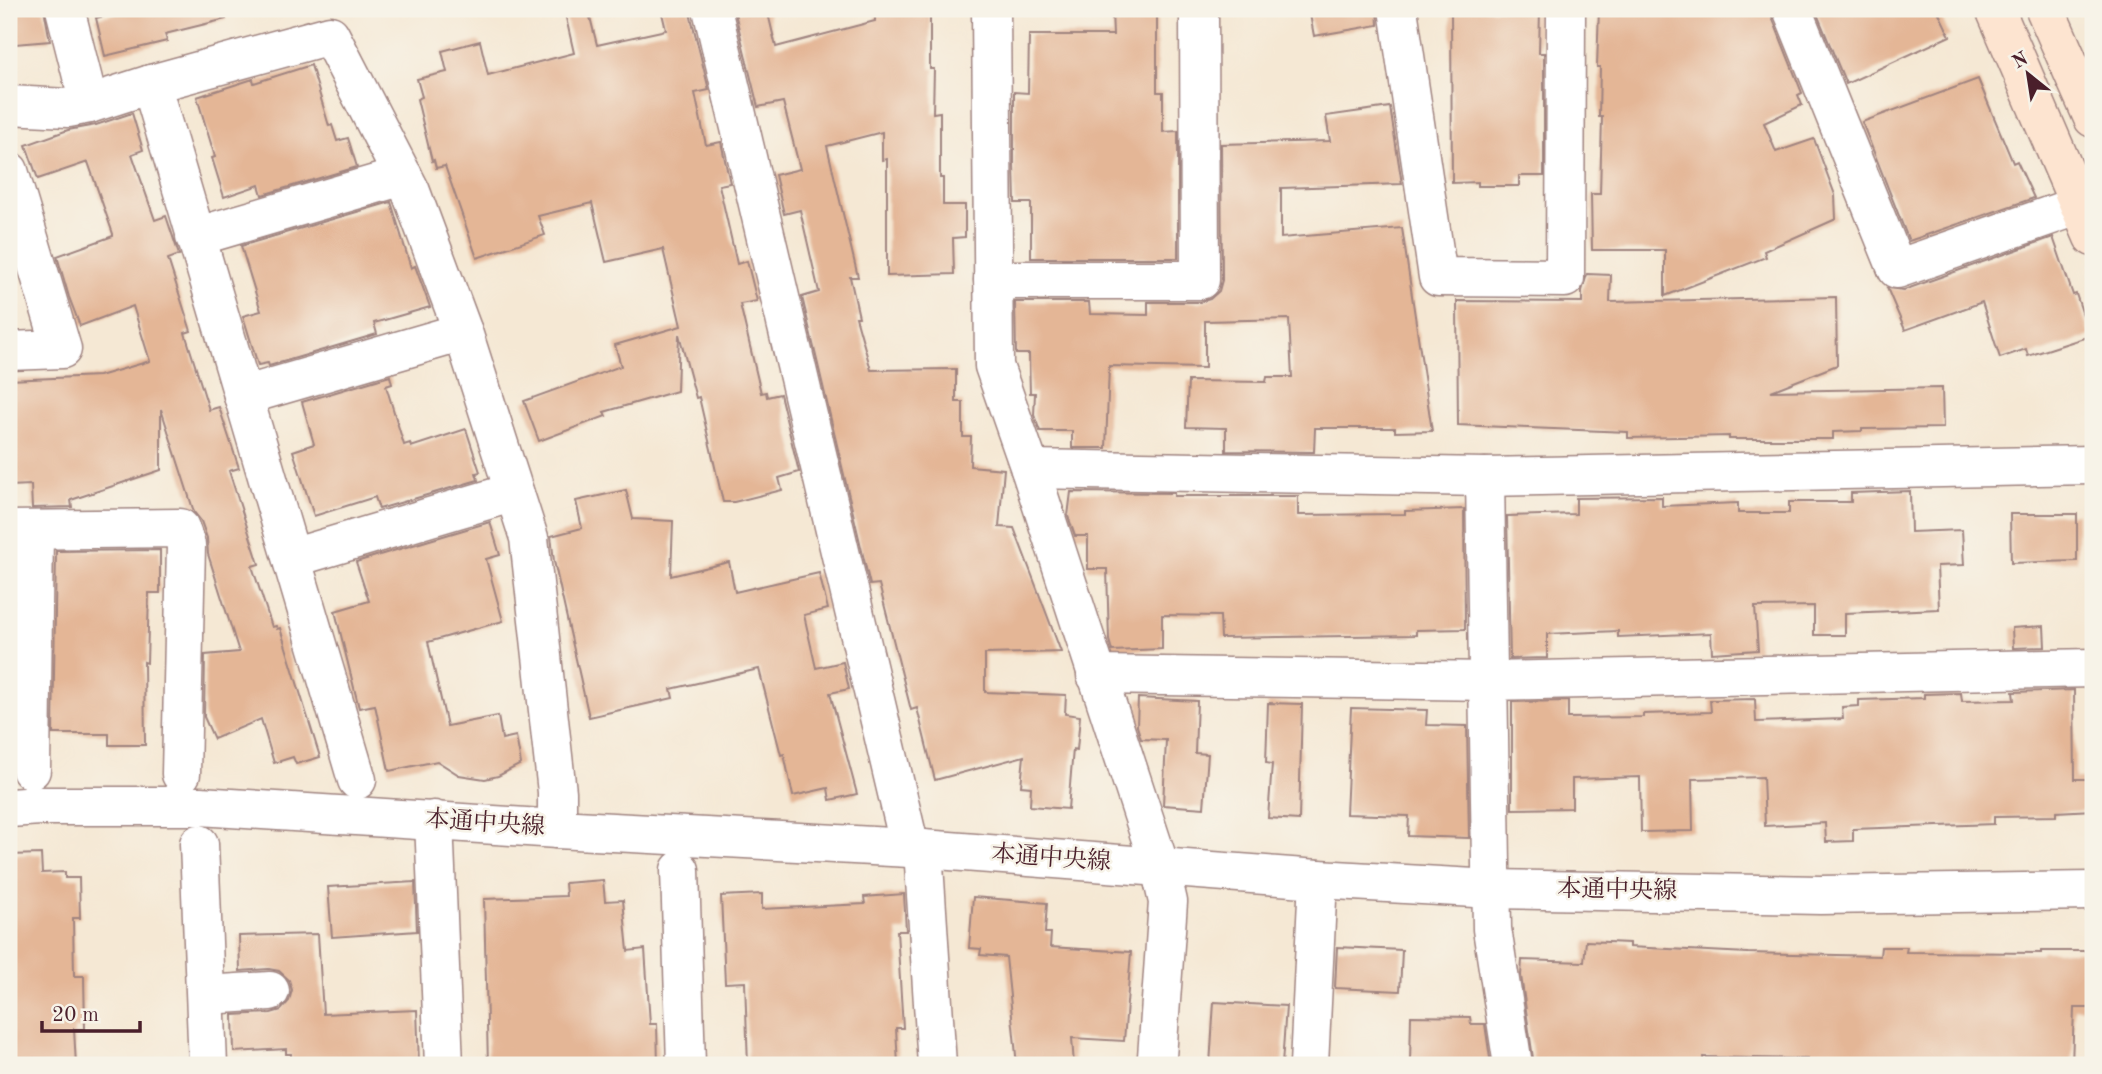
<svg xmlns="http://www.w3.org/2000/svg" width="2102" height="1074" font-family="'Old Standard TT','Noto Serif JP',serif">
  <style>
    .building { fill: #e4b696 }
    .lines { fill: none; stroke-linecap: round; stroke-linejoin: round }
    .minor-casing { stroke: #a08480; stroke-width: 41 }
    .tertiary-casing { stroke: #a08480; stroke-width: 41 }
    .secondary-casing { stroke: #a08480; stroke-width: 41 }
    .minor { stroke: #fff; stroke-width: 38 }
    .tertiary { stroke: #fff; stroke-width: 38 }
    .secondary { stroke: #fde4d0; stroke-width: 38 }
    .labels { text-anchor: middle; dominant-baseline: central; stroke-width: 5; stroke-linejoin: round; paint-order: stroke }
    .street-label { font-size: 24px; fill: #4a1f2b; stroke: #f7f3e8 }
  </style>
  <rect width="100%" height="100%" fill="#f7f3e8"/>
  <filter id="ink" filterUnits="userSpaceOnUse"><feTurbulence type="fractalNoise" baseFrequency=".0143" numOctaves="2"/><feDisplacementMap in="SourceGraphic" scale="14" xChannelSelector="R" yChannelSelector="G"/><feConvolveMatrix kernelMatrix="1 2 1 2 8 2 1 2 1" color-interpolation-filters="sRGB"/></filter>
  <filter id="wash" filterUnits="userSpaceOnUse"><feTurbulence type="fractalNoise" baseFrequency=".00686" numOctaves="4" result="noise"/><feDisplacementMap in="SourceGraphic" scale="28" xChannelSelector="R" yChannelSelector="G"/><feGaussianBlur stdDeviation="1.57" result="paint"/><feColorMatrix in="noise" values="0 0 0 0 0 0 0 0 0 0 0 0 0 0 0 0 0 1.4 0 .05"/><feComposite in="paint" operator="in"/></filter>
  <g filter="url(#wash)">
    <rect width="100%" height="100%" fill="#f5e8d4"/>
    <g id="blocks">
      <g class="building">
        <path d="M 12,9 L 44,9 L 50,41 L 15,44 Z"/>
        <path d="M 135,9 L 225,9 L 226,19 L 165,34 L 167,41 L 105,56 L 96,18 Z"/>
        <path d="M 564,9 L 588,9 L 597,45 L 666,30 L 661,9 L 689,9 L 709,90 L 695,93 L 706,145 L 721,142 L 730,183 L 719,185 L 737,264 L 747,261 L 757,301 L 740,304 L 761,393 L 766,392 L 767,397 L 780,394 L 799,472 L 779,478 L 782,490 L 734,502 L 723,502 L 699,397 L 696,398 L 679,334 L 677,391 L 604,412 L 606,416 L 539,441 L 524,401 L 621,366 L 615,345 L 681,326 L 663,249 L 606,262 L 592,203 L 538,216 L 545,235 L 477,258 L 445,166 L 436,168 L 434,160 L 432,161 L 417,99 L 422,97 L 417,79 L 447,72 L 442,51 L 480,41 L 488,75 L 574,53 Z"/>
        <path d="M 752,9 L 767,9 L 776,47 L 875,21 L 875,9 L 930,9 L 930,69 L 934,69 L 933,113 L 940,112 L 940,178 L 943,178 L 943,205 L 965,205 L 965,237 L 953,238 L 954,274 L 887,276 L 887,159 L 882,160 L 882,132 L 827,146 L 858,277 L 850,277 L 859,317 L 856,317 L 871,370 L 956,369 L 956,402 L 963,402 L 963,437 L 971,437 L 970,466 L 1004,469 L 999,527 L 1014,528 L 1061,652 L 985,654 L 985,692 L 1066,695 L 1065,714 L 1080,716 L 1077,750 L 1073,749 L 1068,809 L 1030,806 L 1031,787 L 1021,786 L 1024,756 L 935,780 L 917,708 L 911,710 L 879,584 L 870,585 L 802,297 L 819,292 L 800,210 L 784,214 L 775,175 L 800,169 L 783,102 L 758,107 L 735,13 Z"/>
        <path d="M 1112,9 L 1157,9 L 1157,92 L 1163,92 L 1163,132 L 1178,131 L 1178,258 L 1031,258 L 1031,203 L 1015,203 L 1014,164 L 1014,92 L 1028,93 L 1029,35 L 1113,35 Z"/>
        <path d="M 1309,9 L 1377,9 L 1378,25 L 1314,36 Z"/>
        <path d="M 1451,9 L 1540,9 L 1539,53 L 1544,53 L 1544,176 L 1519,176 L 1519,186 L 1478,186 L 1478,182 L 1452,183 Z"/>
        <path d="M 1599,9 L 1771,9 L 1772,17 L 1802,93 L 1798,95 L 1802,105 L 1764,123 L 1776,152 L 1814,139 L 1835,195 L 1836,219 L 1764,251 L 1766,257 L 1665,296 L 1665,250 L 1592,250 L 1591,194 L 1600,194 L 1602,117 L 1599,117 L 1600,67 L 1597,67 Z"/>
        <path d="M 1815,9 L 1937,9 L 1950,36 L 1846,84 Z"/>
        <path d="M 311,65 L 329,126 L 332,125 L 337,141 L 348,138 L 357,167 L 262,195 L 259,185 L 224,197 L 212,158 L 215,157 L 197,97 L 253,79 L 254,83 Z"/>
        <path d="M 1978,79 L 2013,163 L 2017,161 L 2034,198 L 1909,241 L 1862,122 Z"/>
        <path d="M 1390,107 L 1402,184 L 1281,188 L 1281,238 L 1402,228 L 1432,431 L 1395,432 L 1395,428 L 1315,428 L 1314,452 L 1226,451 L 1226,428 L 1186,427 L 1188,381 L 1266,382 L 1267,377 L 1292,377 L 1289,319 L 1205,321 L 1205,368 L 1109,366 L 1106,448 L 1072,448 L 1072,431 L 1040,431 L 1034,415 L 1035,393 L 1030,393 L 1029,354 L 1016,354 L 1015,302 L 1089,302 L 1090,314 L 1148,315 L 1148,302 L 1200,302 L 1210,299 L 1219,291 L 1222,280 L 1221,144 L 1330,141 L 1326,116 Z"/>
        <path d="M 132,113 L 143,150 L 132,154 L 155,220 L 166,216 L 179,255 L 168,259 L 191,331 L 185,333 L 209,410 L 219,407 L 239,468 L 229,471 L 259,564 L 252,566 L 272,627 L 276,626 L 277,629 L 280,628 L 320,757 L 296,764 L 293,757 L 274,763 L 261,719 L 214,739 L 204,717 L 205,655 L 239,652 L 208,554 L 207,538 L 201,521 L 194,512 L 161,409 L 161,470 L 71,500 L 72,507 L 32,508 L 31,485 L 9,486 L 9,380 L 99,376 L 150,361 L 133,306 L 80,326 L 69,297 L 57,256 L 113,236 L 113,234 L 88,162 L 38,179 L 26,145 L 68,130 L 96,125 Z"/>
        <path d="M 391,202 L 411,268 L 415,266 L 430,307 L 374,323 L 377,334 L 269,366 L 268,363 L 258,365 L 243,316 L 261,311 L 241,246 Z"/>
        <path d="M 2053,237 L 2073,295 L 2076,294 L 2090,336 L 2028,356 L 2026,349 L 2000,358 L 1982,302 L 1905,330 L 1887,288 L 1904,290 Z"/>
        <path d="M 1587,274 L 1611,275 L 1610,302 L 1836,297 L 1837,365 L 1771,391 L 1942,388 L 1943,428 L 1862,429 L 1862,431 L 1833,432 L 1833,439 L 1729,439 L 1729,436 L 1628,438 L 1628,432 L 1458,425 L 1457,301 L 1582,302 L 1582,291 Z"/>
        <path d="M 390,376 L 392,384 L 386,386 L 404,445 L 410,443 L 411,447 L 466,429 L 480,472 L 476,473 L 478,480 L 379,509 L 375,497 L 314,516 L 293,451 L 314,444 L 302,402 Z"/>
        <path d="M 626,490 L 633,519 L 673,521 L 671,576 L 729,562 L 735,592 L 819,573 L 828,609 L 804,615 L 816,668 L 843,662 L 849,689 L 830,693 L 857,794 L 830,800 L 828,788 L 793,796 L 784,754 L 781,755 L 759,669 L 671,689 L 673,698 L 589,717 L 554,561 L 551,536 L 582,528 L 576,501 Z"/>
        <path d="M 1910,491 L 1911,532 L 1962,530 L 1964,565 L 1937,566 L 1939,609 L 1845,613 L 1845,635 L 1814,635 L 1814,606 L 1755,607 L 1758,650 L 1712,653 L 1711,633 L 1618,637 L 1618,631 L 1547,634 L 1547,658 L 1510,659 L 1507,516 L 1576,514 L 1576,498 L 1662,497 L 1662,506 L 1738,503 L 1738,513 L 1789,513 L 1789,502 L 1851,502 L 1851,493 Z"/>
        <path d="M 1071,492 L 1174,493 L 1174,496 L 1298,496 L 1298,515 L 1405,514 L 1405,511 L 1464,509 L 1465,629 L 1416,630 L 1416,635 L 1221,638 L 1220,616 L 1162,615 L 1162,649 L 1112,651 L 1109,640 L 1107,569 L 1088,569 L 1088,536 L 1075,536 L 1068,516 Z"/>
        <path d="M 2010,514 L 2077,514 L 2077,561 L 2011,563 Z"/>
        <path d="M 490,522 L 500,555 L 486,559 L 503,621 L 428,642 L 447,726 L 498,716 L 502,739 L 516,736 L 521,764 L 498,776 L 485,779 L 459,775 L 437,761 L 389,771 L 375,705 L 359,708 L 335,611 L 369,601 L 356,562 Z"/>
        <path d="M 160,550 L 160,593 L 149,593 L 147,663 L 144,662 L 145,745 L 109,745 L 109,734 L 53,734 L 56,551 Z"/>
        <path d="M 9,553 L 12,554 L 10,673 L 9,673 Z"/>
        <path d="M 2044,626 L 2045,647 L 2013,648 L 2012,628 Z"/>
        <path d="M 2074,690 L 2075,779 L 2093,779 L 2093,810 L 2056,812 L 2056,816 L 1994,817 L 1994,824 L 1853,829 L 1853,841 L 1826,842 L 1825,823 L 1765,826 L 1763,777 L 1692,779 L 1693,831 L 1641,832 L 1640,777 L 1572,779 L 1572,808 L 1512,809 L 1512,702 L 1568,701 L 1568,718 L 1643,717 L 1643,714 L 1711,712 L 1710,700 L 1755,699 L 1756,722 L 1843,719 L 1842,707 L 1859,706 L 1859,700 L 1924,698 L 1924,694 L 1961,693 L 1962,701 L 2014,700 L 2013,692 Z"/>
        <path d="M 1138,698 L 1197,701 L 1195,753 L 1208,754 L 1204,808 L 1163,805 L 1166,740 L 1141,739 L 1137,726 Z"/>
        <path d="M 1268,703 L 1302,704 L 1299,820 L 1268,818 L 1272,764 L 1266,763 Z"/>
        <path d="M 1351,708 L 1427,710 L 1426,725 L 1467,726 L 1469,838 L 1408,836 L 1409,816 L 1346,814 Z"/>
        <path d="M 41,854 L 42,873 L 65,872 L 65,878 L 79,878 L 80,918 L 73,918 L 74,976 L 84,976 L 85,1029 L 74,1029 L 76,1065 L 13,1065 L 9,984 L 9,855 Z"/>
        <path d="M 603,880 L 605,901 L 623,900 L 628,951 L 645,949 L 650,1024 L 657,1024 L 658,1065 L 488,1065 L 484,899 L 566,896 L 565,883 Z"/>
        <path d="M 415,882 L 417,931 L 332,937 L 328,887 Z"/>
        <path d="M 762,894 L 762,909 L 865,904 L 864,897 L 904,894 L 906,931 L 897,931 L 903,1028 L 896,1028 L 898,1065 L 748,1065 L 745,982 L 725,983 L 721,896 Z"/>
        <path d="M 973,897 L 1047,903 L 1045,933 L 1051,933 L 1050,947 L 1131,952 L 1124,1041 L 1072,1038 L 1074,1065 L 1017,1065 L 1006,957 L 980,955 L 981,949 L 969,948 Z"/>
        <path d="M 318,934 L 323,1014 L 417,1010 L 419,1065 L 291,1065 L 291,1054 L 286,1054 L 286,1049 L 234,1052 L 233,1015 L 271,1013 L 281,1010 L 289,1001 L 292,990 L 289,980 L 279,971 L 269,969 L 240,971 L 239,936 Z"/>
        <path d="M 1586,941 L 1629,943 L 1629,947 L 1748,953 L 1880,956 L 1881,947 L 1907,947 L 1906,952 L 2041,953 L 2041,951 L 2093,951 L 2093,1008 L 2074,1008 L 2072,1065 L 1807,1065 L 1807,1059 L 1703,1057 L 1703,1063 L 1534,1065 L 1521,976 L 1522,960 L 1584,962 Z"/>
        <path d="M 1337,947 L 1402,950 L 1400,991 L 1335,988 Z"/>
        <path d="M 1214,1002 L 1286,1006 L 1282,1065 L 1210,1065 Z"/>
        <path d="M 1411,1016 L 1470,1017 L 1471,1024 L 1485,1024 L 1491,1065 L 1410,1065 Z"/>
      </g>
    </g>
  </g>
  <g filter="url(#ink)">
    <use href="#blocks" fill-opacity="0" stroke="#a08480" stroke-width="2"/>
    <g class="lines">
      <g class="minor-casing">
        <g id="minor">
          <path d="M 65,9 L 89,104"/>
          <path d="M 712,9 L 910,848"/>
          <path d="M 991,9 L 994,366 L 1030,469 L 1160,867 L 1168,902 L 1157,1057"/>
          <path d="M 1398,9 L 1438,277 L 1565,278 L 1566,9"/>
          <path d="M 1792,9 L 1897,269 L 2080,205"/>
          <path d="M 151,84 L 357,780"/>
          <path d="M 9,105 L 68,108 L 89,104 L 151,84 L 330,35 L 411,192 L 463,332 L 529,538 L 557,792 L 557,829"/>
          <path d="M 9,171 L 62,349 L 9,351"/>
          <path d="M 195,237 L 403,176"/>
          <path d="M 993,280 L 1200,280 L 1199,9"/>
          <path d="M 243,396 L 463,332"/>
          <path d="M 1030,469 L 1485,477 L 2093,465"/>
          <path d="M 1485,477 L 1492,929 L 1513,1065"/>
          <path d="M 9,530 L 180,528 L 186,545 L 181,774"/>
          <path d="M 292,558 L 514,492"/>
          <path d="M 1096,675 L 1489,681 L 2093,668"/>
          <path d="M 31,770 L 34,530"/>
          <path d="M 434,820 L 444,1065"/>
          <path d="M 199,844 L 208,1065"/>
          <path d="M 923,849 L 937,1065"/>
          <path d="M 680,870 L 686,1065"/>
          <path d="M 206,995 L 270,991"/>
          <path d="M 1309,1065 L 1318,879"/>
        </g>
      </g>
      <g class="tertiary-casing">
        <path id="tertiary" d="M 9,808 L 41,806 L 200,806 L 557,829 L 910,848 L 1318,879 L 1492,889 L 1820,895 L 2093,891"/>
      </g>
      <g class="secondary-casing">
        <g id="secondary">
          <path d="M 1995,9 L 2093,237"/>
          <path d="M 2045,9 L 2093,118"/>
        </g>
      </g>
      <use href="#minor" class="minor"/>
      <use href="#tertiary" class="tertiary"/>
      <use href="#secondary" class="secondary"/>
    </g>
  </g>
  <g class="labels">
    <g class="street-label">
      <text transform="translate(485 824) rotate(4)">本通中央線</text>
      <text transform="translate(1051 859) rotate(4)">本通中央線</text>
      <text transform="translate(1617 891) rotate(1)">本通中央線</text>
    </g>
  </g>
  <rect width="2102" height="1074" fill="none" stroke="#f7f3e8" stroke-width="35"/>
  <g transform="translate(2028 74) rotate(330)" stroke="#f7f3e8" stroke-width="5" paint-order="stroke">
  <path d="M0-5L12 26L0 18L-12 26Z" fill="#4a1f2b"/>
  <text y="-10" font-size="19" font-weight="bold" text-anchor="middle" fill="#4a1f2b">N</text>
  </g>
  <path d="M42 1021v10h98v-10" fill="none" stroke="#4a1f2b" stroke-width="3.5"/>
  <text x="52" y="1021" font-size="21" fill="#4a1f2b" stroke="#f7f3e8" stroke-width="5" paint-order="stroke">20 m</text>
</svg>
